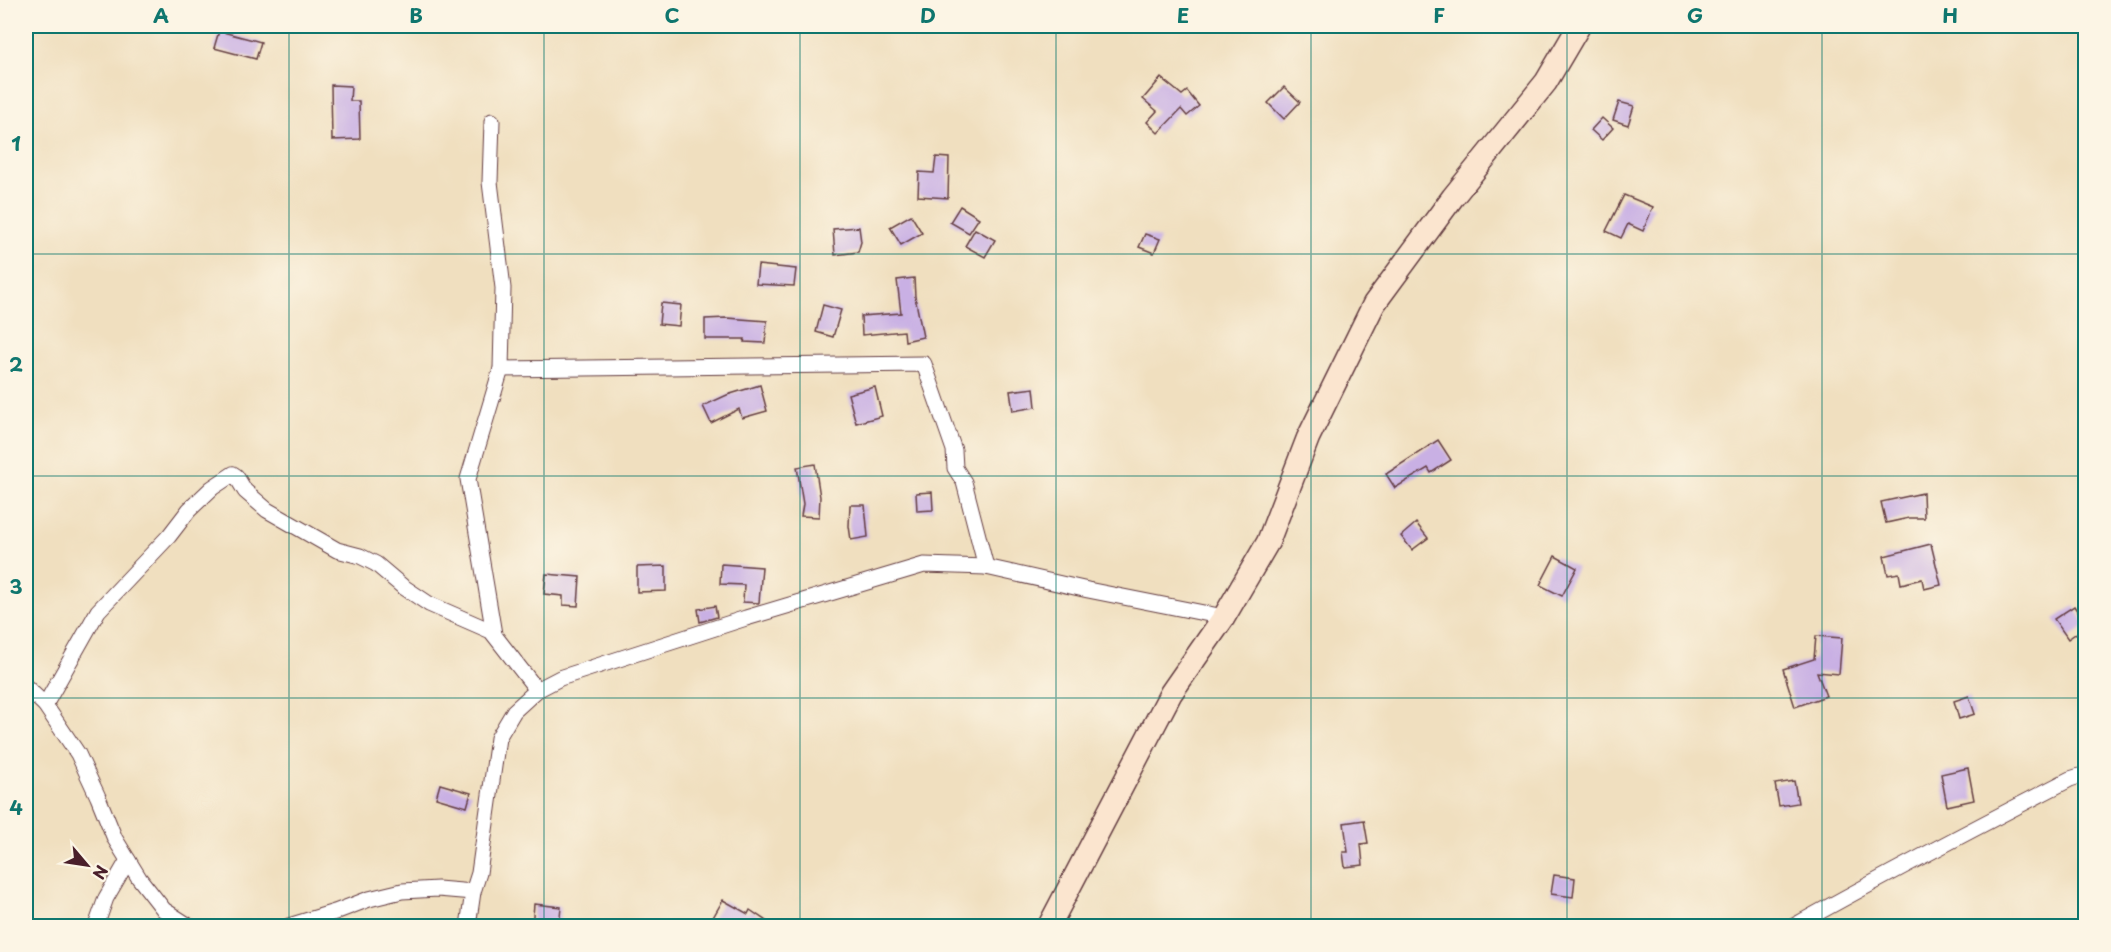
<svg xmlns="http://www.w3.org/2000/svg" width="2111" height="952" font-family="'Playpen Sans',sans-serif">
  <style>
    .building { fill: #c9b0e4 }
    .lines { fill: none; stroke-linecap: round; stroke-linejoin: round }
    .street-casing { stroke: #633c41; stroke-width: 17 }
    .secondary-casing { stroke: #633c41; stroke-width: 25 }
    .street { stroke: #fff; stroke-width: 15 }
    .secondary { stroke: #fbe5cf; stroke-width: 22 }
    .grid { fill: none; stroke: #0f766e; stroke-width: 1.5; stroke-opacity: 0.55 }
    .neatline { fill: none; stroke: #0f766e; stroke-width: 2 }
    .grid-label { font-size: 20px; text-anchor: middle; font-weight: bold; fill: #0f766e }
  </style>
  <rect width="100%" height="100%" fill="#fcf5e5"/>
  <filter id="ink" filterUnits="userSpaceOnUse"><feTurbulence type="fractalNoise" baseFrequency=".0167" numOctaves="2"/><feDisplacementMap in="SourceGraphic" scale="12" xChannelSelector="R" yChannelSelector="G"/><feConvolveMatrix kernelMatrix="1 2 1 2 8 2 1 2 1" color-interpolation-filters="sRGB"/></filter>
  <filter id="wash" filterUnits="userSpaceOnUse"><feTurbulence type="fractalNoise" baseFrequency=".008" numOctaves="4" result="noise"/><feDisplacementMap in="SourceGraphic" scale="24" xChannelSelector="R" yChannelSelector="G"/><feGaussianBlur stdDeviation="1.35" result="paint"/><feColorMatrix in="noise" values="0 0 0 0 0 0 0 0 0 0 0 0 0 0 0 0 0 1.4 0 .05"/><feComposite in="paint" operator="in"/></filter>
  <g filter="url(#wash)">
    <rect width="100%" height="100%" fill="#f0dfbf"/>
    <g id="blocks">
      <g class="building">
        <path d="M 219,31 L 261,42 L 256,59 L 214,48 Z"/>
        <path d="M 1161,78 L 1182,95 L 1187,91 L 1199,106 L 1187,116 L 1181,109 L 1158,133 L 1147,122 L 1157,111 L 1143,99 Z"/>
        <path d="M 331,85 L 351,86 L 350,101 L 359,101 L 360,139 L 332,140 Z"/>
        <path d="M 1284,87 L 1300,102 L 1284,119 L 1268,103 Z"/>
        <path d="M 1619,102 L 1634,106 L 1628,125 L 1613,120 Z"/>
        <path d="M 1602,118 L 1613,128 L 1602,140 L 1591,130 Z"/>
        <path d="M 936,157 L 949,158 L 948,198 L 918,196 L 919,172 L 934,173 Z"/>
        <path d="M 1624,195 L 1653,207 L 1643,231 L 1628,224 L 1621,238 L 1606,231 Z"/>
        <path d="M 960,206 L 979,218 L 969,233 L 950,222 Z"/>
        <path d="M 911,215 L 922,233 L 901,245 L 890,227 Z"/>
        <path d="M 859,227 L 861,242 L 858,252 L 835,255 L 833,229 Z"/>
        <path d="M 975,229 L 995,240 L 985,257 L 965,246 Z"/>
        <path d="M 1145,234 L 1160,239 L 1154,253 L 1139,247 Z"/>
        <path d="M 758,265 L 796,269 L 794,286 L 756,284 Z"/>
        <path d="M 914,278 L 915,297 L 923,337 L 905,341 L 904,331 L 862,335 L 861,316 L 901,313 L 897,280 Z"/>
        <path d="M 661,303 L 681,305 L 679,326 L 659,324 Z"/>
        <path d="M 823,305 L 841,310 L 833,337 L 816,332 Z"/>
        <path d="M 727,318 L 767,321 L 765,343 L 744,342 L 745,339 L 705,339 L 705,319 Z"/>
        <path d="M 760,385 L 767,411 L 742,418 L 739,409 L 711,423 L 703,406 L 727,395 Z"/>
        <path d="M 875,387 L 882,416 L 856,423 L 848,394 Z"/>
        <path d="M 1034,388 L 1036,407 L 1013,411 L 1010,391 Z"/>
        <path d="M 1438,440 L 1451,460 L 1431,473 L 1428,468 L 1395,488 L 1386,474 Z"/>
        <path d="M 815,464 L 820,497 L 819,517 L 801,516 L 803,504 L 797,467 Z"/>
        <path d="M 932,492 L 933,510 L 917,511 L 916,493 Z"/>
        <path d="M 1923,493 L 1924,518 L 1909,518 L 1886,523 L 1881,502 Z"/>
        <path d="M 850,505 L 865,505 L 868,537 L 851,540 L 849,526 Z"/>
        <path d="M 1416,523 L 1428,538 L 1412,550 L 1401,536 Z"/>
        <path d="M 1931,544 L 1941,585 L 1924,589 L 1922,579 L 1901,584 L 1899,573 L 1888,575 L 1884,556 Z"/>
        <path d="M 1555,556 L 1577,568 L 1562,596 L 1540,585 Z"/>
        <path d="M 721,564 L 762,567 L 759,603 L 743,602 L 744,585 L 720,584 Z"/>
        <path d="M 666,566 L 666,591 L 637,592 L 637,567 Z"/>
        <path d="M 546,574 L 580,577 L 578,606 L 563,605 L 563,596 L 544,594 Z"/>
        <path d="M 715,606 L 717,617 L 700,622 L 698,609 Z"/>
        <path d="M 2074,606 L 2085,623 L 2085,627 L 2068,639 L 2054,619 Z"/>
        <path d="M 1816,636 L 1842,638 L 1839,674 L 1817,672 L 1826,696 L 1795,707 L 1783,669 L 1814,659 Z"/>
        <path d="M 1969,696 L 1975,714 L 1959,719 L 1954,701 Z"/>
        <path d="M 1968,768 L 1974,800 L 1947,806 L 1941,774 Z"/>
        <path d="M 1794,781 L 1798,803 L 1779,806 L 1775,784 Z"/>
        <path d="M 440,784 L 471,793 L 467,807 L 436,798 Z"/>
        <path d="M 1364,820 L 1368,843 L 1361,844 L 1363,865 L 1345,867 L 1343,852 L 1348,852 L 1344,823 Z"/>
        <path d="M 1554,875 L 1575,878 L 1573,897 L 1551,894 Z"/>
        <path d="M 723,900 L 748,914 L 750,910 L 775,927 L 720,927 L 711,921 Z"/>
        <path d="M 534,904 L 561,907 L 559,927 L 532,927 Z"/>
      </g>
    </g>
  </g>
  <g filter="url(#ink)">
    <use href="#blocks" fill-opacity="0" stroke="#633c41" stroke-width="1.5"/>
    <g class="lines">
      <g class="street-casing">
        <g id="street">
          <path d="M 492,121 L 490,182 L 503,288 L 501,369 L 468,479 L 494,634"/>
          <path d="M 501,369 L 924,364 L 954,450 L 955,468 L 964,482 L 986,567"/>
          <path d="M 26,687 L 45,705 L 78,754 L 98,797 L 115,839 L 139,878 L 164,910 L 189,926"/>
          <path d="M 45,705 L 98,611 L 169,536 L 189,510 L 212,488 L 233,474 L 236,476 L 245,491 L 267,510 L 337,550 L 360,556 L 376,564 L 402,586 L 429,604 L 491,631 L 537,690"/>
          <path d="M 96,926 L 106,898 L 128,860"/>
          <path d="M 289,926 L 335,912 L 369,899 L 402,891 L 438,889 L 473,892 L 479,873 L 498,738 L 514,711 L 537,690 L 560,678 L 746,618 L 924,565 L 986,567 L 1088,590 L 1224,617"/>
          <path d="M 468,926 L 473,892"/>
          <path d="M 1794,926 C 1885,875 1977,827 2070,779 L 2086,774"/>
        </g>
      </g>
      <g class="secondary-casing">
        <path id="secondary" d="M 1049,926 L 1171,693 L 1224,617 L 1268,542 L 1308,438 L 1374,304 L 1453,197 L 1546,82 L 1579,26"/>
      </g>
      <use href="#street" class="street"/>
      <use href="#secondary" class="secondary"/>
    </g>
  </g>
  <path class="grid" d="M 289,26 L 289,926M 544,26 L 544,926M 800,26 L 800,926M 1056,26 L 1056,926M 1311,26 L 1311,926M 1567,26 L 1567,926M 1822,26 L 1822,926M 26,254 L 2086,254M 26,476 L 2086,476M 26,698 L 2086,698"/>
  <rect width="2111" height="952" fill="none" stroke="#fcf5e5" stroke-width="66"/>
  <g transform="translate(87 865) rotate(119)" stroke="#fcf5e5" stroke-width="4.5" paint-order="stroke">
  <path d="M0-4.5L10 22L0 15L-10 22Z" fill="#4a1f2b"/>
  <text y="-9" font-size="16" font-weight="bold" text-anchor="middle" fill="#4a1f2b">N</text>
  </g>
  <rect x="33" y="33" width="2045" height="886" class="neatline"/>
  <g class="grid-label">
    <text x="161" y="23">A</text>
    <text x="416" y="23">B</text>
    <text x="672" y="23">C</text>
    <text x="928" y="23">D</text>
    <text x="1183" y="23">E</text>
    <text x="1439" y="23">F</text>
    <text x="1695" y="23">G</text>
    <text x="1950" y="23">H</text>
    <text x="16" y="151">1</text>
    <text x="16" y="372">2</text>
    <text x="16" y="594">3</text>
    <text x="16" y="815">4</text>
  </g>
</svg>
